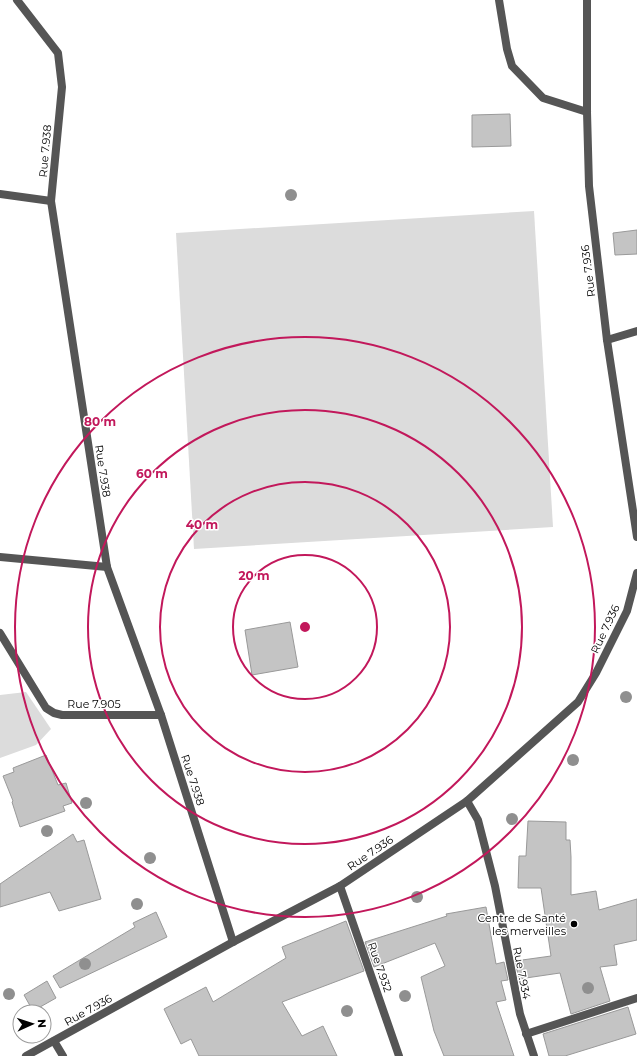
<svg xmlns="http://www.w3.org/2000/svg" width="637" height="1056" font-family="Montserrat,sans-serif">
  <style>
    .green { fill: #dcdcdc }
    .building { fill: #c4c4c4; stroke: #999 }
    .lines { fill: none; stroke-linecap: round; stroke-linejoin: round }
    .service { stroke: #555; stroke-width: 8 }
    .minor { stroke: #555; stroke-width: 8 }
    .tertiary { stroke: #555; stroke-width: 8 }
    .tree { fill: #8f8f8f }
    .ring { fill: none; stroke: #c2185b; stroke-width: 2 }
    .poi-dot { fill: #000; stroke: #fff; stroke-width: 1.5 }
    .labels { text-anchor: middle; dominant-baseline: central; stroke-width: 3; stroke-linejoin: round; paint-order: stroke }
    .street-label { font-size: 11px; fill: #000; stroke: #fff }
    .poi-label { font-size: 11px; fill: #000; stroke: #fff; text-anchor: end }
    .centre { fill: #c2185b; stroke: #fff; stroke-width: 2 }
    .ring-label { font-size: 12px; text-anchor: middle; font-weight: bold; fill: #c2185b; stroke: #fff; stroke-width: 3; stroke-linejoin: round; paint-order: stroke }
  </style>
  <rect width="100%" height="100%" fill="#fff"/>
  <g class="green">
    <path d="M 534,211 L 553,527 L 194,549 L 176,233 Z"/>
    <path d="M 26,692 L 51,729 L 36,745 L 0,758 L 0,695 Z"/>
  </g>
  <g class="building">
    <path d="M 510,114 L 511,146 L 472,147 L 472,115 Z"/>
    <path d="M 637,230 L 637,254 L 615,255 L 613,233 Z"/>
    <path d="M 290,622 L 298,667 L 252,675 L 245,630 Z"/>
    <path d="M 46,755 L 58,785 L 66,783 L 72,803 L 63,806 L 65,811 L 20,827 L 12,802 L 13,801 L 3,776 L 14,772 L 13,768 Z"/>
    <path d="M 528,821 L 566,822 L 566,840 L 570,840 L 571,857 L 571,895 L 596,891 L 599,910 L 637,899 L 637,940 L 614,945 L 617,965 L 600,967 L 610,1001 L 571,1014 L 560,973 L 519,979 L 515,961 L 551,956 L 541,888 L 518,888 L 519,856 L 526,856 Z"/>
    <path d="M 73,834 L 77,842 L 84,840 L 101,899 L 59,911 L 50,892 L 0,907 L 0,884 Z"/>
    <path d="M 486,907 L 496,964 L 504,962 L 508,980 L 501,981 L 506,1000 L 496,1002 L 514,1056 L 444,1056 L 434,1031 L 421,977 L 445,966 L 435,943 L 374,967 L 365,942 L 447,916 L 446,914 Z"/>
    <path d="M 156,912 L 167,937 L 60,988 L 53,976 L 135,927 L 133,923 Z"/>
    <path d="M 346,921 L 364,971 L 282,1002 L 302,1036 L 323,1026 L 337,1056 L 199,1056 L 191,1039 L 181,1044 L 164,1009 L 206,987 L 213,1002 L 286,958 L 282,947 Z"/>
    <path d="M 47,981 L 56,998 L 33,1011 L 24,995 Z"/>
    <path d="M 628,1007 L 636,1034 L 565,1056 L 549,1056 L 543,1034 Z"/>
  </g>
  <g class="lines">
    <g class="service">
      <path d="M 17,0 L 58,53 L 62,87 L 51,201 L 107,567 L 161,715"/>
      <path d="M 499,0 L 507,49 L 512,66 L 543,98 L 587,112"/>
      <path d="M 0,194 L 51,201"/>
      <path d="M 0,557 L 107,567"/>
    </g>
    <g class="minor">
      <path d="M 607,340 L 637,331"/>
      <path d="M 0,633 L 46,708 L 54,713 L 62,715 L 161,715 L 233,942"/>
      <path d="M 467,801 L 478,820 L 495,886 L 520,1014 L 534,1056"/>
      <path d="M 340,886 L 399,1056"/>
      <path d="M 526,1034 L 637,998"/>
      <path d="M 54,1041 L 63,1056"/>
    </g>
    <g class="tertiary">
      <path d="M 587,0 L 587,112 L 589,186 L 607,340 L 637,537"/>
      <path d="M 26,1056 L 233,942 L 340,886 L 467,801 L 578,702 L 596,673 L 627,611 L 637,573"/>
    </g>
  </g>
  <g class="tree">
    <circle cx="291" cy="195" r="6"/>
    <circle cx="626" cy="697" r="6"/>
    <circle cx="573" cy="760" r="6"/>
    <circle cx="86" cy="803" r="6"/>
    <circle cx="512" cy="819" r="6"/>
    <circle cx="47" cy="831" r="6"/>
    <circle cx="150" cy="858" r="6"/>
    <circle cx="417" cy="897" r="6"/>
    <circle cx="137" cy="904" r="6"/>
    <circle cx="85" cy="964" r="6"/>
    <circle cx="588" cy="988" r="6"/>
    <circle cx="9" cy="994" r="6"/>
    <circle cx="405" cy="996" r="6"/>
    <circle cx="347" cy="1011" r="6"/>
  </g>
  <g class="ring">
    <circle cx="305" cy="627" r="72"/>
    <circle cx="305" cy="627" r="145"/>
    <circle cx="305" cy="627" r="217"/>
    <circle cx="305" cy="627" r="290"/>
  </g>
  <circle class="poi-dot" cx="574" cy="924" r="4"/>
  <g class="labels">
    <g class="street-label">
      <text transform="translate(45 151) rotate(-85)">Rue 7.938</text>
      <text transform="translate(588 271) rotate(-97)">Rue 7.936</text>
      <text transform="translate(103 471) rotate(81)">Rue 7.938</text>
      <text transform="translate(605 629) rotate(-65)">Rue 7.936</text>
      <text x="94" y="704">Rue 7.905</text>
      <text transform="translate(193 780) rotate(72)">Rue 7.938</text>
      <text transform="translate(370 853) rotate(-34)">Rue 7.936</text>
      <text transform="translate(380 967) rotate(71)">Rue 7.932</text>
      <text transform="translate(522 973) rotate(79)">Rue 7.934</text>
      <text transform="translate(88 1010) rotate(-29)">Rue 7.936</text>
    </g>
    <g class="poi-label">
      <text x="566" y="918">Centre de Santé<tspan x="566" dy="13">les merveilles</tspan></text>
    </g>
  </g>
  <circle cx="305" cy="627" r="6" class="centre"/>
  <g class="ring-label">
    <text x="100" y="426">80 m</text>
    <text x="152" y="478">60 m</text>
    <text x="202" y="529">40 m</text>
    <text x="254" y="580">20 m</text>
  </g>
  <g transform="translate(32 1024) rotate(87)"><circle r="19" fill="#ffffff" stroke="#999999"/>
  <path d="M0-3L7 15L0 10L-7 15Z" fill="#000000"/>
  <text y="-6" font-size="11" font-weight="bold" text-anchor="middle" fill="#000000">N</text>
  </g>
</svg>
